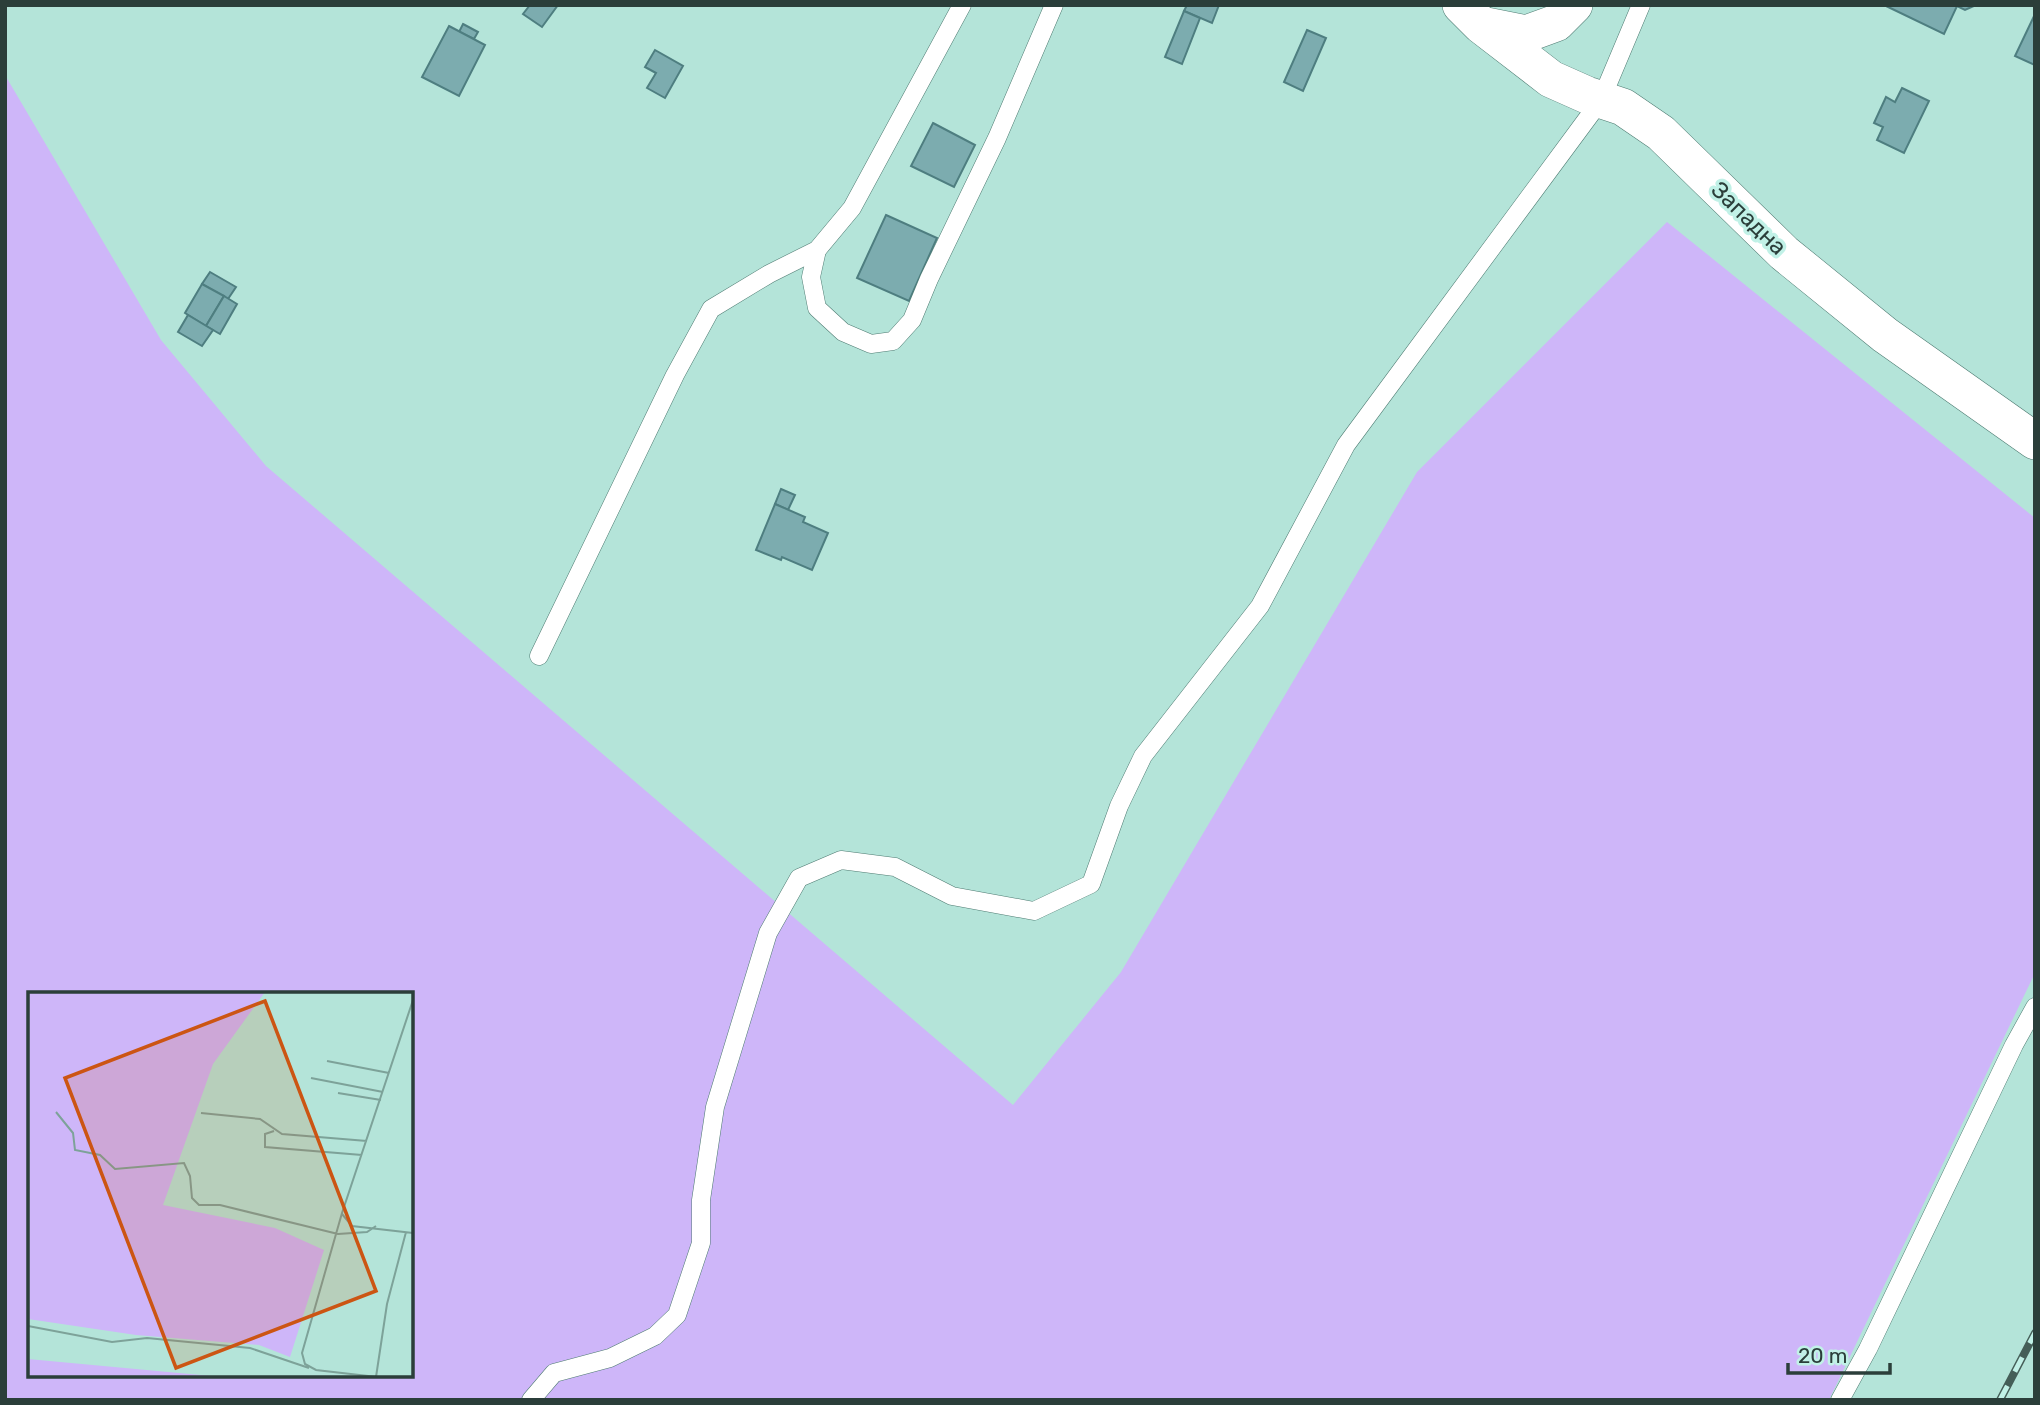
<svg xmlns="http://www.w3.org/2000/svg" width="2040" height="1405" font-family="Rubik,sans-serif">
  <style>
    .green { fill: #ceb6f9; fill-rule: evenodd }
    .building { fill: #7cacaf; stroke: #4e7e80; stroke-width: 2 }
    .lines { fill: none; stroke-linecap: round; stroke-linejoin: round }
    .lane-casing { stroke: #4e7b72; stroke-width: 19 }
    .street-casing { stroke: #4e7b72; stroke-width: 38 }
    .lane { stroke: #fff; stroke-width: 18 }
    .street { stroke: #fff; stroke-width: 37 }
    .rail-casing { stroke: #455e58; stroke-width: 8 }
    .rail { stroke: #c1f1e7; stroke-width: 5; stroke-dasharray: 16; stroke-linecap: butt }
    .labels { text-anchor: middle; dominant-baseline: central; stroke-width: 7; stroke-linejoin: round; paint-order: stroke }
    .street-label { font-size: 23px; fill: #2b3e3a; stroke: #c1f1e7 }
    .inset-road { fill: none; stroke: #7da299; stroke-width: 2 }
    .view { fill: #cc5513; fill-opacity: 0.15; stroke: #cc5513; stroke-width: 3.5 }
    .inset-edge { fill: none; stroke: #2b3e3a; stroke-width: 3.5 }
  </style>
  <rect width="100%" height="100%" fill="#b4e4d9"/>
  <path class="green" d="M 5,75 L 161,340 L 266,466 L 1013,1105 L 1121,972 L 1417,472 L 1667,222 L 2035,518 L 2035,973 L 1829,1400 L 5,1400 ZM 30,994 L 411,994 L 411,1375 L 30,1375 Z"/>
  <g class="building">
    <path d="M 530,5 L 558,5 L 542,27 L 523,14 Z"/>
    <path d="M 1187,5 L 1219,5 L 1212,23 L 1184,11 Z"/>
    <path d="M 1884,5 L 1976,5 L 1965,10 L 1957,6 L 1944,34 Z"/>
    <path d="M 1184,11 L 1200,18 L 1182,64 L 1165,57 Z"/>
    <path d="M 2035,14 L 2035,65 L 2015,56 Z"/>
    <path d="M 463,24 L 478,32 L 474,39 L 459,32 Z"/>
    <path d="M 449,26 L 485,45 L 459,96 L 422,77 Z"/>
    <path d="M 1307,30 L 1326,38 L 1303,91 L 1284,82 Z"/>
    <path d="M 655,50 L 683,66 L 665,98 L 647,88 L 656,73 L 645,67 Z"/>
    <path d="M 1902,88 L 1929,101 L 1904,153 L 1877,140 L 1883,127 L 1874,123 L 1886,97 L 1895,102 Z"/>
    <path d="M 933,123 L 975,145 L 954,187 L 911,166 Z"/>
    <path d="M 886,215 L 937,238 L 909,301 L 857,278 Z"/>
    <path d="M 210,272 L 236,287 L 228,299 L 202,284 Z"/>
    <path d="M 202,284 L 224,296 L 206,326 L 185,313 Z"/>
    <path d="M 224,296 L 237,304 L 220,334 L 206,326 Z"/>
    <path d="M 188,315 L 213,330 L 202,346 L 178,332 Z"/>
    <path d="M 781,489 L 795,495 L 788,510 L 775,504 Z"/>
    <path d="M 775,504 L 805,517 L 803,522 L 828,533 L 812,570 L 782,557 L 781,560 L 756,550 Z"/>
  </g>
  <g class="lines">
    <g class="lane-casing">
      <g id="lane">
        <path d="M 817,250 L 811,277 L 817,308 L 843,332 L 871,344 L 893,341 L 912,320 L 929,279 L 997,138 L 1054,5"/>
        <path d="M 539,656 L 675,375 L 711,309 L 769,274 L 817,250 L 852,208 L 962,5"/>
        <path d="M 531,1400 L 554,1373 L 610,1358 L 655,1336 L 677,1315 L 701,1243 L 701,1200 L 715,1107 L 768,933 L 799,878 L 841,860 L 895,867 L 952,896 L 1034,911 L 1091,884 L 1119,806 L 1143,756 L 1260,606 L 1346,445 L 1601,100 L 1641,5"/>
        <path d="M 1840,1400 L 1868,1349 L 2014,1045 L 2035,1007"/>
      </g>
    </g>
    <g class="street-casing">
      <g id="street">
        <path d="M 1461,5 L 1481,25 L 1551,79 L 1587,95 L 1623,107 L 1661,133 L 1784,253 L 1885,335 L 2035,441"/>
        <path d="M 1482,25 L 1526,34 L 1556,23 L 1574,5"/>
      </g>
    </g>
    <use href="#lane" class="lane"/>
    <use href="#street" class="street"/>
    <g class="rail-casing">
      <path id="rail" d="M 2000,1400 L 2035,1333"/>
    </g>
    <use href="#rail" class="rail"/>
  </g>
  <g class="labels">
    <g class="street-label">
      <text transform="translate(1749 218) rotate(44)">Западна</text>
    </g>
  </g>
  <g transform="translate(28 992)">
    <rect width="385" height="385" fill="#b4e4d9"/>
    <path d="M 0,0 L 237,0 L 185,72 L 135,213 L 247,236 L 296,258 L 262,365 L 231,353 L 108,343 L 0,327 ZM 0,367 L 194,385 L 0,385 Z" fill="#ceb6f9"/>
    <path class="inset-road" d="M 299,69 L 361,81M 283,86 L 355,100M 310,101 L 353,108M 28,120 L 45,141 L 47,158 L 72,163 L 87,177 L 156,171 L 162,184 L 164,206 L 171,213 L 192,213 L 310,242 L 339,240 L 348,234M 173,121 L 232,127 L 254,142 L 339,149M 246,139 L 237,142 L 237,155 L 334,163M 314,222 L 324,234 L 385,241M 0,334 L 84,350 L 119,346 L 222,356 L 281,376M 348,385 L 359,312 L 378,240M 349,385 L 288,378 L 277,372 L 274,361 L 314,221 L 385,8"/>
    <path class="view" d="M 237,9 L 348,299 L 148,376 L 37,86 Z"/>
    <rect width="385" height="385" class="inset-edge"/>
  </g>
  <rect width="2040" height="1405" fill="none" stroke="#2b3e3a" stroke-width="14"/>
  <path d="M1788 1363v10h102v-10" fill="none" stroke="#2b3e3a" stroke-width="3.5"/>
  <text x="1798" y="1363" font-size="21" fill="#2b3e3a" stroke="#c1f1e7" stroke-width="5" paint-order="stroke">20 m</text>
</svg>
